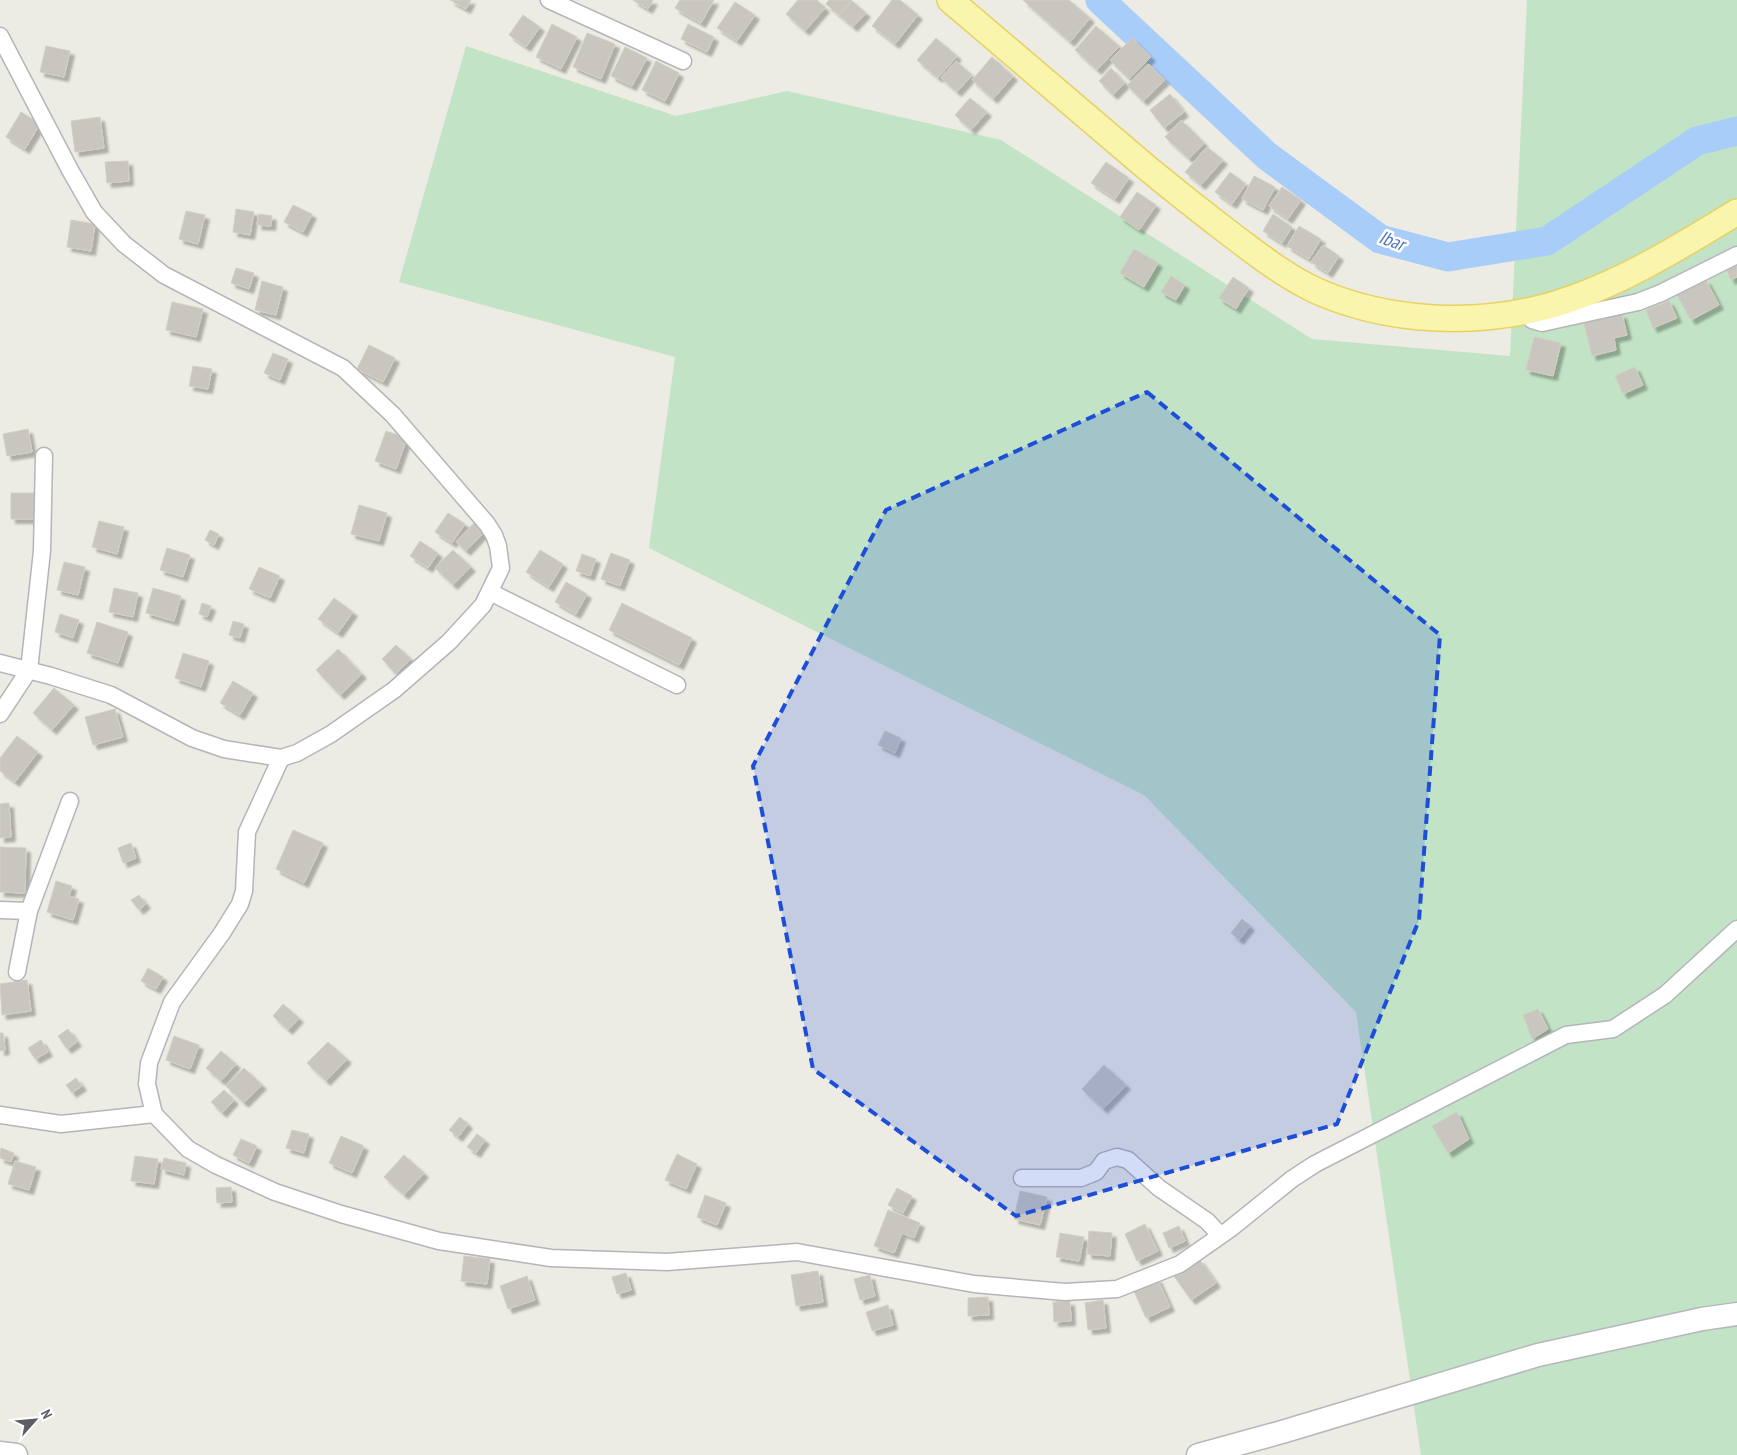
<svg xmlns="http://www.w3.org/2000/svg" width="1737" height="1455" font-family="'PT Sans Narrow',sans-serif">
  <style>
    .green { fill: #c2e3c5 }
    .lines { fill: none; stroke-linecap: round; stroke-linejoin: round }
    .river { stroke: #a8cdf9; stroke-width: 29 }
    .building { fill: #c9c6c0; stroke: #d2cec2; filter: url(#shadow) }
    .minor-casing { stroke: #b4b5ba; stroke-width: 19 }
    .secondary-casing { stroke: #b5b7bd; stroke-width: 25 }
    .primary-casing { stroke: #e8d162; stroke-width: 28 }
    .minor { stroke: #fff; stroke-width: 16 }
    .secondary { stroke: #fff; stroke-width: 22 }
    .primary { stroke: #faf5ac; stroke-width: 25 }
    .marked { fill: #1d4ed8; fill-opacity: 0.2; stroke: #1d4ed8; stroke-width: 4; stroke-dasharray: 10 6; stroke-linejoin: round }
    .labels { text-anchor: middle; dominant-baseline: central; stroke-width: 5; stroke-linejoin: round; paint-order: stroke }
    .water-label { font-size: 19px; font-style: italic; fill: #4c76bb; stroke: #fff }
  </style>
  <defs>
    <filter id="shadow"><feDropShadow dx="4.5" dy="4.5" stdDeviation="1" flood-color="#0004"/></filter>
  </defs>
  <rect width="100%" height="100%" fill="#edece4"/>
  <path class="green" d="M 1527,0 L 1737,0 L 1737,1455 L 1421,1455 L 1356,1012 L 1144,795 L 649,548 L 675,357 L 399,282 L 466,46 L 676,116 L 787,91 L 1001,140 L 1312,339 L 1510,356 Z"/>
  <g class="lines">
    <path class="river" d="M 1100,0 L 1267,156 L 1380,239 L 1448,257 L 1547,241 L 1697,141 L 1737,131"/>
  </g>
  <g class="building">
    <path d="M 450,0 L 471,0 L 466,9 Z"/>
    <path d="M 633,0 L 653,0 L 648,9 Z"/>
    <path d="M 680,0 L 714,0 L 701,23 L 675,8 Z"/>
    <path d="M 798,0 L 817,0 L 825,8 L 805,31 L 786,14 Z"/>
    <path d="M 829,0 L 852,0 L 839,15 L 826,4 Z"/>
    <path d="M 892,0 L 900,0 L 918,15 L 895,44 L 872,26 Z"/>
    <path d="M 1023,0 L 1069,0 L 1090,18 L 1070,42 Z"/>
    <path d="M 852,1 L 866,13 L 853,27 L 839,15 Z"/>
    <path d="M 735,2 L 755,15 L 737,41 L 717,28 Z"/>
    <path d="M 523,15 L 540,27 L 526,47 L 509,35 Z"/>
    <path d="M 552,24 L 577,37 L 561,69 L 536,57 Z"/>
    <path d="M 688,24 L 714,37 L 707,52 L 681,39 Z"/>
    <path d="M 1096,26 L 1119,46 L 1097,70 L 1075,50 Z"/>
    <path d="M 587,33 L 615,44 L 601,79 L 573,67 Z"/>
    <path d="M 936,38 L 957,56 L 938,78 L 917,60 Z"/>
    <path d="M 1132,38 L 1151,57 L 1129,79 L 1110,60 Z"/>
    <path d="M 46,46 L 70,51 L 64,77 L 40,72 Z"/>
    <path d="M 625,47 L 647,58 L 632,86 L 611,76 Z"/>
    <path d="M 992,57 L 1013,76 L 993,99 L 972,80 Z"/>
    <path d="M 656,61 L 679,73 L 665,101 L 642,90 Z"/>
    <path d="M 956,61 L 972,75 L 957,92 L 941,78 Z"/>
    <path d="M 1149,64 L 1165,80 L 1143,101 L 1127,85 Z"/>
    <path d="M 1111,68 L 1125,83 L 1113,95 L 1099,81 Z"/>
    <path d="M 1170,94 L 1184,112 L 1164,128 L 1150,110 Z"/>
    <path d="M 970,98 L 987,112 L 971,130 L 955,115 Z"/>
    <path d="M 21,112 L 40,124 L 25,149 L 6,137 Z"/>
    <path d="M 100,117 L 104,148 L 75,152 L 71,121 Z"/>
    <path d="M 1181,120 L 1204,143 L 1189,159 L 1165,137 Z"/>
    <path d="M 1207,147 L 1223,160 L 1201,185 L 1185,172 Z"/>
    <path d="M 128,161 L 129,181 L 107,183 L 105,162 Z"/>
    <path d="M 1106,162 L 1129,178 L 1115,199 L 1091,183 Z"/>
    <path d="M 1230,172 L 1246,184 L 1232,204 L 1215,192 Z"/>
    <path d="M 1254,176 L 1275,187 L 1263,210 L 1242,199 Z"/>
    <path d="M 1282,187 L 1301,200 L 1288,219 L 1269,206 Z"/>
    <path d="M 1137,192 L 1156,205 L 1139,230 L 1120,217 Z"/>
    <path d="M 293,205 L 312,214 L 303,232 L 284,222 Z"/>
    <path d="M 236,209 L 254,212 L 250,235 L 233,232 Z"/>
    <path d="M 186,211 L 205,215 L 198,244 L 179,239 Z"/>
    <path d="M 259,214 L 272,216 L 271,226 L 257,225 Z"/>
    <path d="M 1273,214 L 1292,227 L 1282,243 L 1263,231 Z"/>
    <path d="M 71,220 L 95,224 L 91,251 L 67,247 Z"/>
    <path d="M 1299,226 L 1321,239 L 1309,259 L 1287,246 Z"/>
    <path d="M 1323,245 L 1339,256 L 1328,273 L 1311,262 Z"/>
    <path d="M 1134,249 L 1158,263 L 1144,287 L 1120,273 Z"/>
    <path d="M 1737,262 L 1737,277 L 1731,280 L 1725,267 Z"/>
    <path d="M 236,268 L 254,273 L 249,289 L 231,283 Z"/>
    <path d="M 1171,276 L 1185,285 L 1176,300 L 1161,292 Z"/>
    <path d="M 1233,277 L 1249,288 L 1236,309 L 1219,298 Z"/>
    <path d="M 1706,280 L 1719,305 L 1691,320 L 1677,295 Z"/>
    <path d="M 262,281 L 283,287 L 276,315 L 255,310 Z"/>
    <path d="M 1669,301 L 1677,318 L 1653,328 L 1646,310 Z"/>
    <path d="M 172,302 L 203,309 L 196,337 L 166,330 Z"/>
    <path d="M 1622,314 L 1627,335 L 1614,338 L 1616,350 L 1592,356 L 1584,323 Z"/>
    <path d="M 1534,337 L 1561,343 L 1553,376 L 1526,370 Z"/>
    <path d="M 369,345 L 395,358 L 383,382 L 357,369 Z"/>
    <path d="M 273,353 L 288,359 L 280,380 L 264,373 Z"/>
    <path d="M 193,366 L 212,369 L 208,389 L 189,386 Z"/>
    <path d="M 1635,367 L 1643,385 L 1623,394 L 1615,376 Z"/>
    <path d="M 28,429 L 32,452 L 7,456 L 3,434 Z"/>
    <path d="M 386,431 L 407,438 L 396,469 L 375,461 Z"/>
    <rect x="11" y="493" width="24" height="26"/>
    <path d="M 359,505 L 387,513 L 379,541 L 351,534 Z"/>
    <path d="M 448,513 L 465,524 L 452,543 L 435,532 Z"/>
    <path d="M 99,521 L 124,527 L 117,554 L 92,547 Z"/>
    <path d="M 475,522 L 485,531 L 466,551 L 456,542 Z"/>
    <path d="M 210,530 L 219,534 L 214,545 L 205,540 Z"/>
    <path d="M 420,541 L 438,553 L 428,568 L 410,556 Z"/>
    <path d="M 167,548 L 190,555 L 183,577 L 160,570 Z"/>
    <path d="M 453,550 L 471,567 L 453,585 L 435,568 Z"/>
    <path d="M 540,550 L 563,564 L 549,587 L 526,572 Z"/>
    <path d="M 611,553 L 630,560 L 620,586 L 601,579 Z"/>
    <path d="M 582,554 L 596,559 L 590,576 L 576,571 Z"/>
    <path d="M 64,562 L 85,567 L 78,595 L 57,590 Z"/>
    <path d="M 259,567 L 280,576 L 270,598 L 249,589 Z"/>
    <path d="M 566,582 L 587,594 L 576,614 L 555,602 Z"/>
    <path d="M 114,588 L 138,593 L 133,617 L 109,612 Z"/>
    <path d="M 153,588 L 181,596 L 174,621 L 146,613 Z"/>
    <path d="M 334,598 L 353,612 L 338,633 L 318,619 Z"/>
    <path d="M 202,603 L 211,606 L 207,617 L 199,614 Z"/>
    <path d="M 622,603 L 692,638 L 679,665 L 609,630 Z"/>
    <path d="M 60,614 L 79,620 L 73,638 L 55,632 Z"/>
    <path d="M 233,621 L 244,624 L 240,638 L 229,635 Z"/>
    <path d="M 97,622 L 128,632 L 118,663 L 87,653 Z"/>
    <path d="M 396,645 L 411,659 L 396,674 L 382,659 Z"/>
    <path d="M 338,649 L 362,674 L 340,695 L 316,670 Z"/>
    <path d="M 183,653 L 209,661 L 201,687 L 175,678 Z"/>
    <path d="M 233,681 L 253,693 L 240,715 L 220,703 Z"/>
    <path d="M 54,688 L 74,705 L 52,730 L 33,713 Z"/>
    <path d="M 115,709 L 123,737 L 93,745 L 85,717 Z"/>
    <path d="M 885,731 L 901,738 L 895,753 L 878,745 Z"/>
    <path d="M 17,736 L 38,752 L 15,782 L 0,771 L 0,758 Z"/>
    <path d="M 9,803 L 11,837 L 0,838 L 0,804 Z"/>
    <path d="M 293,830 L 323,843 L 304,883 L 276,869 Z"/>
    <path d="M 131,843 L 136,858 L 123,863 L 118,848 Z"/>
    <path d="M 0,847 L 26,848 L 25,893 L 0,892 Z"/>
    <path d="M 56,881 L 72,886 L 69,896 L 79,899 L 73,920 L 47,912 Z"/>
    <path d="M 139,895 L 146,904 L 139,910 L 131,900 Z"/>
    <path d="M 1242,919 L 1250,926 L 1239,940 L 1231,933 Z"/>
    <path d="M 148,968 L 163,977 L 156,989 L 141,981 Z"/>
    <path d="M 27,980 L 31,1011 L 2,1015 L 0,984 Z"/>
    <path d="M 283,1004 L 299,1018 L 288,1030 L 273,1016 Z"/>
    <path d="M 1538,1009 L 1548,1029 L 1532,1039 L 1523,1015 Z"/>
    <path d="M 68,1029 L 77,1042 L 67,1049 L 58,1036 Z"/>
    <path d="M 0,1033 L 3,1033 L 5,1050 L 0,1051 Z"/>
    <path d="M 174,1036 L 199,1045 L 190,1069 L 166,1060 Z"/>
    <path d="M 41,1040 L 48,1052 L 35,1059 L 28,1048 Z"/>
    <path d="M 328,1042 L 347,1059 L 326,1081 L 307,1063 Z"/>
    <path d="M 221,1051 L 236,1064 L 221,1081 L 206,1068 Z"/>
    <path d="M 1104,1065 L 1126,1085 L 1103,1109 L 1082,1089 Z"/>
    <path d="M 244,1068 L 262,1085 L 244,1103 L 226,1086 Z"/>
    <path d="M 76,1078 L 82,1086 L 72,1093 L 66,1085 Z"/>
    <path d="M 224,1090 L 234,1100 L 222,1113 L 211,1102 Z"/>
    <path d="M 1457,1112 L 1469,1139 L 1448,1153 L 1432,1126 Z"/>
    <path d="M 460,1117 L 468,1124 L 458,1137 L 449,1130 Z"/>
    <path d="M 292,1130 L 309,1134 L 304,1153 L 286,1148 Z"/>
    <path d="M 477,1134 L 485,1140 L 476,1153 L 467,1147 Z"/>
    <path d="M 341,1136 L 364,1146 L 352,1173 L 329,1163 Z"/>
    <path d="M 241,1139 L 257,1146 L 249,1163 L 233,1155 Z"/>
    <path d="M 1,1148 L 14,1153 L 11,1162 L 0,1158 Z"/>
    <path d="M 677,1154 L 697,1164 L 686,1189 L 665,1180 Z"/>
    <path d="M 404,1155 L 424,1173 L 404,1195 L 384,1177 Z"/>
    <path d="M 135,1156 L 158,1159 L 154,1184 L 131,1181 Z"/>
    <path d="M 164,1158 L 186,1163 L 184,1175 L 161,1169 Z"/>
    <path d="M 15,1161 L 36,1167 L 29,1190 L 8,1184 Z"/>
    <path d="M 231,1187 L 232,1202 L 217,1203 L 216,1188 Z"/>
    <path d="M 897,1188 L 912,1196 L 903,1213 L 888,1205 Z"/>
    <path d="M 1020,1191 L 1047,1197 L 1040,1225 L 1014,1219 Z"/>
    <path d="M 705,1195 L 726,1203 L 717,1225 L 697,1217 Z"/>
    <path d="M 888,1210 L 920,1223 L 914,1238 L 902,1233 L 894,1253 L 874,1246 Z"/>
    <path d="M 1145,1224 L 1158,1251 L 1137,1261 L 1125,1234 Z"/>
    <path d="M 1179,1226 L 1185,1241 L 1169,1248 L 1163,1233 Z"/>
    <path d="M 1089,1231 L 1112,1233 L 1110,1256 L 1087,1254 Z"/>
    <path d="M 1060,1233 L 1084,1237 L 1079,1261 L 1056,1257 Z"/>
    <path d="M 464,1256 L 490,1259 L 487,1284 L 461,1281 Z"/>
    <path d="M 1199,1259 L 1216,1283 L 1191,1300 L 1174,1276 Z"/>
    <path d="M 818,1271 L 823,1302 L 796,1306 L 791,1275 Z"/>
    <path d="M 626,1273 L 631,1290 L 617,1294 L 612,1277 Z"/>
    <path d="M 870,1275 L 875,1296 L 860,1300 L 854,1279 Z"/>
    <path d="M 527,1276 L 535,1300 L 508,1309 L 500,1286 Z"/>
    <path d="M 1157,1278 L 1170,1307 L 1146,1318 L 1133,1289 Z"/>
    <path d="M 988,1297 L 989,1315 L 968,1316 L 968,1298 Z"/>
    <path d="M 1103,1300 L 1106,1328 L 1088,1330 L 1085,1303 Z"/>
    <path d="M 1070,1301 L 1071,1321 L 1054,1322 L 1053,1302 Z"/>
    <path d="M 888,1305 L 893,1325 L 872,1331 L 866,1312 Z"/>
  </g>
  <g class="lines">
    <g class="minor-casing">
      <g id="minor">
        <path d="M 549,0 L 683,61"/>
        <path d="M 0,36 L 70,170 L 94,212 L 124,244 L 164,275 L 343,368 L 393,415 L 487,524 L 494,535 L 498,546 L 501,568 L 483,605 L 449,642 L 394,690 L 331,734 L 297,753 L 281,758 L 224,749 L 192,738 L 111,695 L 51,676 L 0,663"/>
        <path d="M 1527,311 L 1532,320 L 1542,323 L 1638,302 L 1661,293 L 1737,255"/>
        <path d="M 490,592 L 677,685"/>
        <path d="M 0,714 L 29,670 L 42,551 L 44,456"/>
        <path d="M 0,910 L 29,911"/>
        <path d="M 17,972 L 29,911 L 70,801"/>
        <path d="M 154,1114 L 147,1084 L 149,1063 L 172,1002 L 222,933 L 240,904 L 244,891 L 247,832 L 281,758"/>
        <path d="M 0,1115 L 61,1124 L 154,1114 L 188,1149 L 216,1165 L 275,1192 L 341,1214 L 439,1241 L 551,1258 L 667,1262 L 797,1252 L 974,1284 L 1065,1292 L 1117,1289 L 1180,1264 L 1230,1229 L 1292,1179 L 1315,1164 L 1566,1035 L 1613,1029 L 1665,995 L 1737,929"/>
        <path d="M 1022,1178 L 1081,1178 L 1096,1172 L 1104,1161 L 1117,1157 L 1128,1160 L 1159,1188 L 1207,1221 L 1220,1235"/>
      </g>
    </g>
    <g class="secondary-casing">
      <g id="secondary">
        <path d="M 0,1453 L 16,1455"/>
        <path d="M 1198,1455 L 1282,1432 L 1538,1355 L 1702,1319 L 1737,1314"/>
      </g>
    </g>
    <g class="primary-casing">
      <path id="primary" d="M 950,0 C 1015,56 1081,111 1146,167 C 1175,191 1203,213 1233,236 C 1260,256 1286,277 1317,291 C 1389,323 1478,326 1552,305 C 1619,285 1678,248 1737,212"/>
    </g>
    <use href="#minor" class="minor"/>
    <use href="#secondary" class="secondary"/>
    <use href="#primary" class="primary"/>
  </g>
  <path class="marked" d="M 1147,392 L 1440,635 L 1419,920 L 1337,1124 L 1016,1216 L 813,1069 L 753,766 L 886,510 Z"/>
  <g class="labels">
    <g class="water-label">
      <text transform="translate(1392 240) rotate(20)">Ibar</text>
    </g>
  </g>
  <g transform="translate(35 1420) rotate(63)" stroke="#ffffff" stroke-width="4" paint-order="stroke">
  <path d="M0-4L9 19L0 12L-9 19Z" fill="#5c5e63"/>
  <text y="-8" font-size="14" font-weight="bold" text-anchor="middle" fill="#5c5e63">N</text>
  </g>
</svg>
